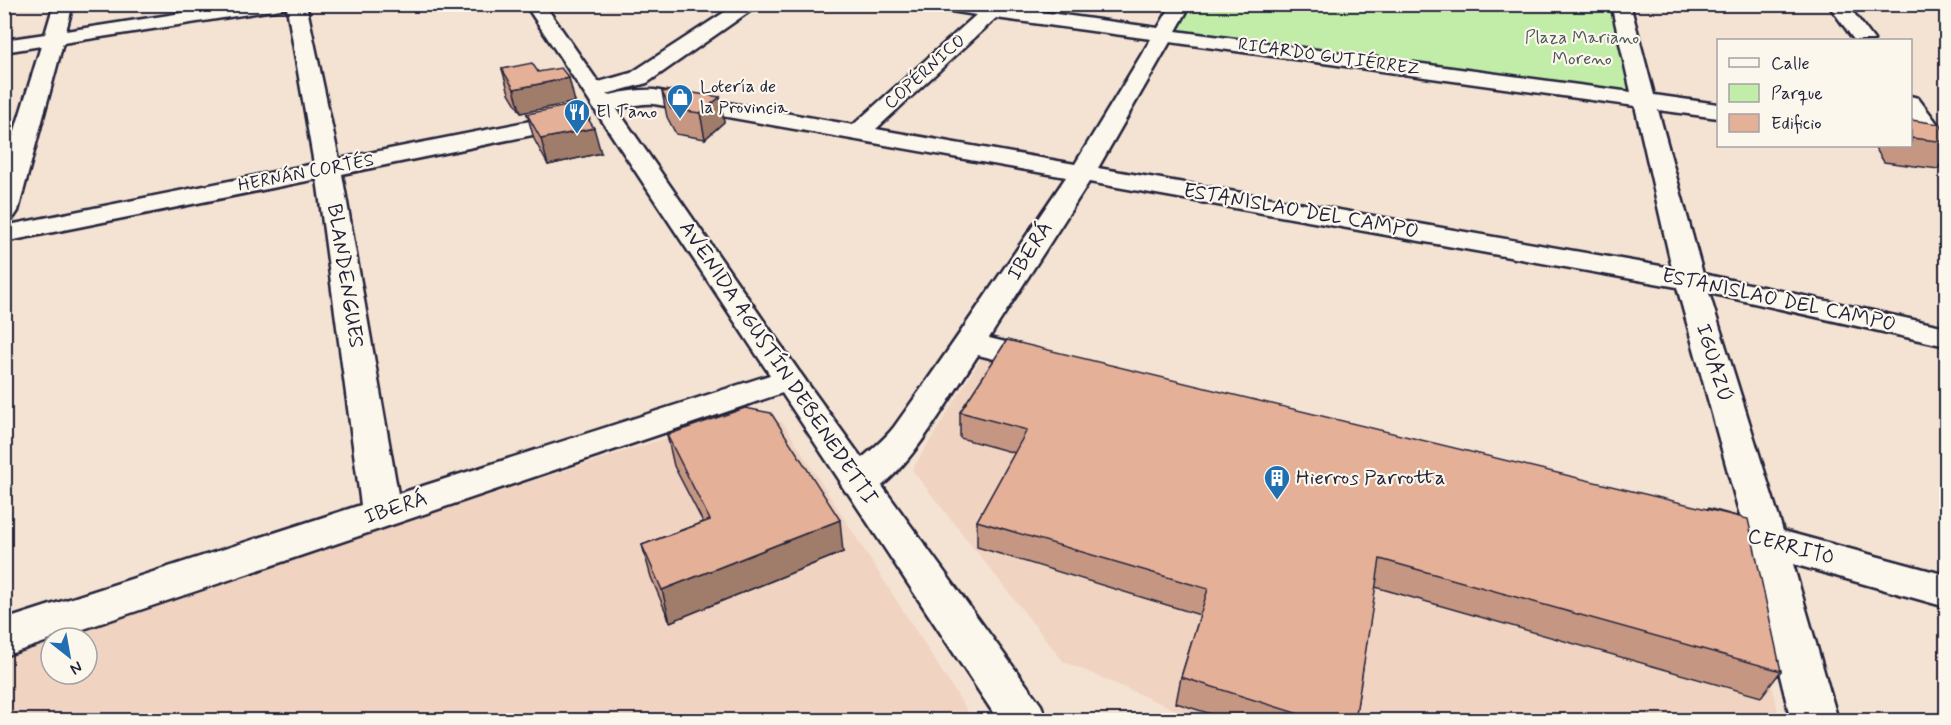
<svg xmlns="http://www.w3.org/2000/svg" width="1951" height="725" font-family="Mynerve,sans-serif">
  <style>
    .built { fill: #f0d3c1; fill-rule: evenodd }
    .green { fill: #c2eda9; stroke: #728872; stroke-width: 1.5 }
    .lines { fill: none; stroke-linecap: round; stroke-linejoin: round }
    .minor-casing { stroke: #22223b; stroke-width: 5 }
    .secondary-casing { stroke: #22223b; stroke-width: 5 }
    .minor { fill: #fbf7ec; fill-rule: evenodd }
    .secondary { fill: #fbf7ec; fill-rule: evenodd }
    .wall { fill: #c59783; stroke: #22223b; stroke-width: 1.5 }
    .shaded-wall { fill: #a07b6a; stroke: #22223b; stroke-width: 1.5 }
    .building { fill: #e5b098; stroke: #22223b; stroke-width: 1.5 }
    .labels { text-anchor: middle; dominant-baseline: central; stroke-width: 4.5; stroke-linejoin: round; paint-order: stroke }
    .far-park-label { font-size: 18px; fill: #4a5556; stroke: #fbf7ec }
    .far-street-label { font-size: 18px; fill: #22223b; stroke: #fbf7ec }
    .far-poi-label { font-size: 18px; fill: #22223b; stroke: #fbf7ec; text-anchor: start }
    .street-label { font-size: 21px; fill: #22223b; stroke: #fbf7ec }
    .poi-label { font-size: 21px; fill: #22223b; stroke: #fbf7ec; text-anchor: start }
  </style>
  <rect width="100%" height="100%" fill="#f4e2d3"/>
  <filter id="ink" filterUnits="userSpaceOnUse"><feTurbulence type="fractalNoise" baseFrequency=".0167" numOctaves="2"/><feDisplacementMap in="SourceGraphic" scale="12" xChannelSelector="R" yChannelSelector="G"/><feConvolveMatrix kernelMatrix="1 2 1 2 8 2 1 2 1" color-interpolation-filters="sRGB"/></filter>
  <g filter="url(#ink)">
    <g class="built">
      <path d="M 982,357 L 1739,544 L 1780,720 L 1199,720 L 1063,661 L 912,470 Z"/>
      <path d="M 748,412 L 783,423 L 973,720 L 5,720 L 4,650 ZM 51,638 L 87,638 L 87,674 L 51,674 Z"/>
    </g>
    <path class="green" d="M 1182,5 L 1620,5 L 1645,102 L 1163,34 Z"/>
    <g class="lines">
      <g class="minor-casing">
        <g id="minor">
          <path d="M 54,4 L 73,4 L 66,31 L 240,4 L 306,4 L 339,159 L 576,112 L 584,114 L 588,119 L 584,124 L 576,126 L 342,174 L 398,494 L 776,373 L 788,369 L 800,373 L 805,380 L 800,387 L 57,638 L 51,638 L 51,640 L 4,656 L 4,620 L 361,505 L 317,179 L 4,242 L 4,226 L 314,164 L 287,8 L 63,43 L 18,211 L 14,217 L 4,219 L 4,166 L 41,46 L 4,52 L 4,40 L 45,34 Z"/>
          <path d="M 737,4 L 760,4 L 647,83 L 603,95 L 595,93 L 592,88 L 595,83 L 631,73 Z"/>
          <path d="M 930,4 L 984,4 L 1158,28 L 1172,4 L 1191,4 L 1176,31 L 1631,92 L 1611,4 L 1630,4 L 1654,95 L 1718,104 L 1718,118 L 1658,110 L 1703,274 L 1946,327 L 1946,346 L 1709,293 L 1783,531 L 1946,575 L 1946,607 L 1793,564 L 1838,720 L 1791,720 L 1749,551 L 1694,535 L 1688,525 L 1694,515 L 1708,510 L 1741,519 L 1677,287 L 1089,182 L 989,338 L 1055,354 L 1059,361 L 1055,368 L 1043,371 L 978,355 C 953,392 910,470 873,492 C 863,498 855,495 846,492 L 840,483 C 853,461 878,448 894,427 C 953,345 1009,261 1066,177 L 654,104 C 634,102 613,114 594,109 L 591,104 L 594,99 C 614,94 634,89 654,90 L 853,125 L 976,15 L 932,8 ZM 996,18 L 1151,39 L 1075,164 L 876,129 ZM 1170,42 L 1635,106 L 1672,268 L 1098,168 Z"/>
          <path d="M 1828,4 L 1847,4 L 1874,40 L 1854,40 Z"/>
          <path d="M 1910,96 L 1918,98 L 1946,135 L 1946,158 L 1937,156 L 1910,120 Z"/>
        </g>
      </g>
      <g class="secondary-casing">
        <path id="secondary" d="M 525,4 L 544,4 L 800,373 L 1041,705 L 1047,720 L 998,720 Z"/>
      </g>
      <use href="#minor" class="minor"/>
      <use href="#secondary" class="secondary"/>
    </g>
    <g class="wall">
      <path d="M 502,69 L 538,72 L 575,102 L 521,113 L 509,93 Z"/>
      <path d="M 662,92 L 724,122 L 705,139 L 676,134 L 667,117 Z"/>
      <path d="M 527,114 L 601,153 L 548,165 L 534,139 Z"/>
      <path d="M 1911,120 L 1947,134 L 1947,155 L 1938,169 L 1884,162 L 1874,146 L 1911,146 Z"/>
      <path d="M 1007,340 L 1781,671 L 1761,697 L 1375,587 L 1355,720 L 1230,720 L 1176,703 L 1181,677 L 1200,615 L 977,547 L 977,521 L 1015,453 L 960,438 L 960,412 Z"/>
      <path d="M 667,435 L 843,552 L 670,622 L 651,577 L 642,545 L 703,522 L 674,466 Z"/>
    </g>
    <g class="shaded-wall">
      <path d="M 569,78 L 575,102 L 521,113 L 514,89 Z"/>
      <path d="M 720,97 L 724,122 L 705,139 L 700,113 Z"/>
      <path d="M 594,128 L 601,153 L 548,165 L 541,139 Z"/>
      <path d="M 840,520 L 843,552 L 670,622 L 662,590 Z"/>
    </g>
    <g class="building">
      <path d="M 532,63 L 538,72 L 561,68 L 569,78 L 514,89 L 502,69 Z"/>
      <path d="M 673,90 L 720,97 L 700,113 L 671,109 L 662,92 Z"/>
      <path d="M 567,106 L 581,108 L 594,128 L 541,139 L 527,114 Z"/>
      <path d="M 1911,120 L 1939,124 L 1947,134 L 1947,142 L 1911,138 Z"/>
      <path d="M 1007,340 L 1748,519 L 1781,671 L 1380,559 L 1355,720 L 1318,720 L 1181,677 L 1208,589 L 977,521 L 1027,430 L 960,412 Z"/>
      <path d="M 745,408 L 771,413 L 840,520 L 662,590 L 642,545 L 710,520 L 667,435 Z"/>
    </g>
  </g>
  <defs>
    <g id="shop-pin" transform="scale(1.35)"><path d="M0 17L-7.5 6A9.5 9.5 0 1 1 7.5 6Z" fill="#1f6fb2" stroke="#fbf7ec"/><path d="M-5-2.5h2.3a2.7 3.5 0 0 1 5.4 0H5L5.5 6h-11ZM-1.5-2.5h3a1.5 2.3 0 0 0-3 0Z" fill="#fff"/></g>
    <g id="restaurant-pin" transform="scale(1.35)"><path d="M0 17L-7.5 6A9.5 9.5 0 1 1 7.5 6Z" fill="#1f6fb2" stroke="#fbf7ec"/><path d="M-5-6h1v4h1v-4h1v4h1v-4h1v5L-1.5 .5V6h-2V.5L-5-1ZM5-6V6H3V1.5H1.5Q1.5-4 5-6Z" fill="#fff"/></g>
    <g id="building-pin" transform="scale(1.35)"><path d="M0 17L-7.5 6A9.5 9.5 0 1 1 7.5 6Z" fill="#1f6fb2" stroke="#fbf7ec"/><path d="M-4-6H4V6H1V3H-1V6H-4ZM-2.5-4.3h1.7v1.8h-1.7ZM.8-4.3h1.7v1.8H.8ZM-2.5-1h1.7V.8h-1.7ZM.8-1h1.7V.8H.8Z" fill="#fff"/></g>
  </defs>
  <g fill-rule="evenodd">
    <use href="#shop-pin" x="680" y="97"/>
    <use href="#restaurant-pin" x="577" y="112"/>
    <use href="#building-pin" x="1277" y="478"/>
  </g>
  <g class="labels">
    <g class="far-park-label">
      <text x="1582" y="38">Plaza Mariano<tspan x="1582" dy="21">Moreno</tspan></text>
    </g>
    <g class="far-street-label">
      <text transform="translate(1329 57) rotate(8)">RICARDO GUTIÉRREZ</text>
      <text transform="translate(925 72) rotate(-42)">COPÉRNICO</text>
      <text transform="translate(306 173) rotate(-11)">HERNÁN CORTÉS</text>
    </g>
    <g class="far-poi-label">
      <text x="700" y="87">Lotería de<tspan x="700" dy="21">la Provincia</tspan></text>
      <text x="596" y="112">El Tano</text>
    </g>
    <g class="street-label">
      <text transform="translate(1301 211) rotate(10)">ESTANISLAO DEL CAMPO</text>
      <text transform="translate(1030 251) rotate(-57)">IBERÁ</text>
      <text transform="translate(345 276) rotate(81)">BLANDENGUES</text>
      <text transform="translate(1779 300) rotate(12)">ESTANISLAO DEL CAMPO</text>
      <text transform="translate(778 363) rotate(56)">AVENIDA AGUSTÍN DEBENEDETTI</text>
      <text transform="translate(1714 363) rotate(73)">IGUAZÚ</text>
      <text transform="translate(396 508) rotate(-18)">IBERÁ</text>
      <text transform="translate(1791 547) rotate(15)">CERRITO</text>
    </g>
    <g class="poi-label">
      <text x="1296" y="478">Hierros Parrotta</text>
    </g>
  </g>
  <rect width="1951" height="725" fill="none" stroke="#fbf7ec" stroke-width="24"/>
  <rect x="12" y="12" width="1927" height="701" fill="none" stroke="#22223b" stroke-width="2" filter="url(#ink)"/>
  <rect x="1717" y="39" width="195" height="108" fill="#fbf7ec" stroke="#a4a2a5" stroke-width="1.5"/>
  <rect x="1729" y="58" width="30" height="9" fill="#fbf7ec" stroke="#a4a2a5" stroke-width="1.5"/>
  <text x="1771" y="69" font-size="18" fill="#22223b">Calle</text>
  <rect x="1729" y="84" width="30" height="18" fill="#c2eda9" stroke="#a4a2a5" stroke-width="1.5"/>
  <text x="1771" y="99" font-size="18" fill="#22223b">Parque</text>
  <rect x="1729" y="114" width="30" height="18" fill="#e5b098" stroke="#a4a2a5" stroke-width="1.5"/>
  <text x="1771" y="129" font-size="18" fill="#22223b">Edificio</text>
  <g transform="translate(69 656) rotate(149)"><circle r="28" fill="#fbf7ec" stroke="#a4a2a5" stroke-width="1.5"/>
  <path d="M0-4.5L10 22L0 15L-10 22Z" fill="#1f6fb2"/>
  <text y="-9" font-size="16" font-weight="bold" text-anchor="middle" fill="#22223b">N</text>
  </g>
</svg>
